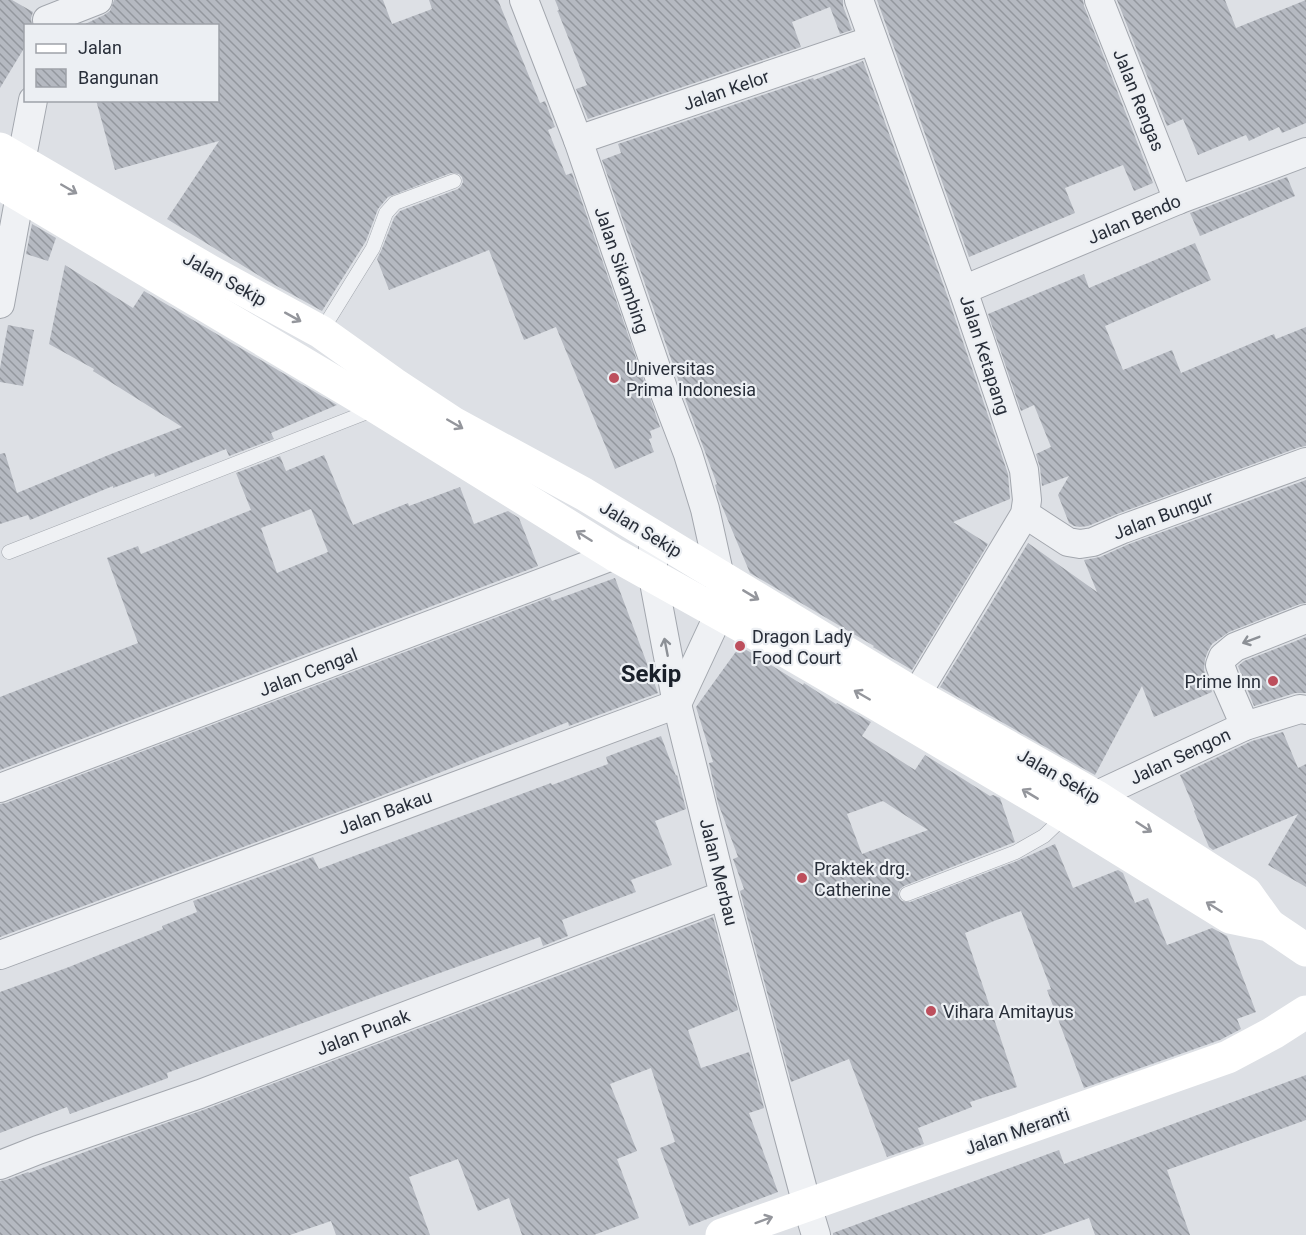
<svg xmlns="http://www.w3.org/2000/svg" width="1306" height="1235" font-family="Roboto,sans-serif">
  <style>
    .building { fill: url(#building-back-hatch); fill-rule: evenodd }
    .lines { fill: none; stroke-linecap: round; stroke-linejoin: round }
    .lane-casing { stroke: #a3a7ae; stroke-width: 15 }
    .street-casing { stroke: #a3a7ae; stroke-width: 30 }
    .lane { stroke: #eff1f4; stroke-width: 14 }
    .street { stroke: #eff1f4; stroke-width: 28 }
    .secondary { stroke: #fff; stroke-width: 33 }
    .oneway { stroke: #94969c }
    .oneway2 { stroke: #8c9096 }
    .poi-dot { fill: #bd4f5d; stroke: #eceff3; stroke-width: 2 }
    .labels { text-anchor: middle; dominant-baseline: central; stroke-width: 4.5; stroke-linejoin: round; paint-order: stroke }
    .street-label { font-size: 18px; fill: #282e39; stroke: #eceff3 }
    .poi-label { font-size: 18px; fill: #282e39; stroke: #eceff3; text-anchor: start }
    .district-label { font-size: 24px; font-weight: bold; fill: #1a202a; stroke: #eceff3 }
  </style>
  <defs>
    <pattern id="building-back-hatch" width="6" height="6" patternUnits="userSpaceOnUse" patternTransform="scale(1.5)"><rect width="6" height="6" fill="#b5b9c1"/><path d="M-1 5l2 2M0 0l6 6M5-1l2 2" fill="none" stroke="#93979e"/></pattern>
  </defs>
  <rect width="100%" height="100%" fill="#dde0e5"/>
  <g class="building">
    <path d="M 0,0 L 12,0 L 33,12 L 31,18 L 32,26 L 26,26 L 26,45 L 0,88 Z"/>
    <path d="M 114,0 L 383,0 L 392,24 L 432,9 L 429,0 L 498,0 L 540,103 L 545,101 L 555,127 L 548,130 L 566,175 L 572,173 L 660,427 L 650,431 L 652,438 L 649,439 L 654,452 L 615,469 L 556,327 L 524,340 L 489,250 L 389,290 L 377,259 L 381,251 L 394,218 L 400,211 L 458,189 L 461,186 L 463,182 L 462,177 L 459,174 L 451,173 L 388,197 L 378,209 L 366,241 L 322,311 L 266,280 L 167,219 L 219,141 L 115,170 L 96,100 L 218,100 L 218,26 L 81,26 L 104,15 L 110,11 Z"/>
    <path d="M 555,0 L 843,0 L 843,6 L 852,30 L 840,34 L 830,7 L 792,22 L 801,47 L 588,119 L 576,89 L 587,85 L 558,12 L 557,11 L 559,10 Z"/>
    <path d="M 877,0 L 1083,0 L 1084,6 L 1153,183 L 1134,191 L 1123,165 L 1065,188 L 1075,213 L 969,257 Z"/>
    <path d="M 1117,0 L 1225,0 L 1236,28 L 1306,0 L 1306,123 L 1282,133 L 1279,127 L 1249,141 L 1246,135 L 1198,155 L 1183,119 L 1167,126 Z"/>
    <path d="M 863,61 L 947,295 L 1008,474 L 1010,499 L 953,522 L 988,544 L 912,670 L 873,647 L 874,646 L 750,573 L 719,499 L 715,485 L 717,484 L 680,385 L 602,160 L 621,153 L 618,144 L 813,78 L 814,80 Z"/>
    <path d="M 1287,177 L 1295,196 L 1200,236 L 1190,213 Z"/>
    <path d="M 32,224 L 56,238 L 48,261 L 26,254 Z"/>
    <path d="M 1195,243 L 1211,280 L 1105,326 L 1123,370 L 1172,350 L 1181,373 L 1274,334 L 1276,339 L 1306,327 L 1306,446 L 1300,447 L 1117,514 L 1088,526 L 1080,527 L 1074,526 L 1069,523 L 1058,495 L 1069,476 L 1042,486 L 1040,468 L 1036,454 L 1051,447 L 1034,405 L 1021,411 L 988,314 L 1084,274 L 1089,288 Z"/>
    <path d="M 65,265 L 133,308 L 144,291 L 337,405 L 271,433 L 274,439 L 229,456 L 226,449 L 155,477 L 154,473 L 113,488 L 113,486 L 30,520 L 28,515 L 0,524 L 0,454 L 5,453 L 17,493 L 111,454 L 182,427 L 93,371 L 94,369 L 49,344 Z"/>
    <path d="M 8,325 L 34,330 L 23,386 L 0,382 L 0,368 Z"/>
    <path d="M 324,455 L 353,525 L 408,503 L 409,506 L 460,487 L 474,524 L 508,511 L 519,518 L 538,566 L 0,770 L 0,697 L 138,643 L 107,558 L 138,546 L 141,554 L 251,510 L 236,473 L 280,456 L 286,471 ZM 311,509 L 328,552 L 277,573 L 261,528 Z"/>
    <path d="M 1306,480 L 1306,603 L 1300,604 L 1229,632 L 1212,644 L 1208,651 L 1205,659 L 1204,670 L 1212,692 L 1154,717 L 1142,686 L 1095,775 L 940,687 L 1028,543 L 1097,592 L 1084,560 L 1100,557 L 1129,544 Z"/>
    <path d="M 615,578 L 658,693 L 569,726 L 568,722 L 373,799 L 0,937 L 0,804 L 6,803 L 550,597 L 552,601 Z"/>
    <path d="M 1306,637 L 1306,693 L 1295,693 L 1254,706 L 1238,666 L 1244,661 Z"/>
    <path d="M 740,646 L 803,685 L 804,683 L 836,704 L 837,703 L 871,722 L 862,736 L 915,770 L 925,755 L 990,796 L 993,795 L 1000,798 L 1015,842 L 904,886 L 900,889 L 898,893 L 899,898 L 902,901 L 910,902 L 1019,860 L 1055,844 L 1073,888 L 1118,870 L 1123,873 L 1135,903 L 1148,898 L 1167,945 L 1212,928 L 1227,936 L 1256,1012 L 1237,1019 L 1241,1029 L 1220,1040 L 1084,1088 L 1047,990 L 1051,989 L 1021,911 L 994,921 L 965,933 L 1017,1087 L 970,1102 L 972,1107 L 918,1128 L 924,1144 L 887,1157 L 849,1059 L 791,1082 L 740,891 L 744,889 L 733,859 L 738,857 L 718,803 L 709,763 L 713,762 L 696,707 ZM 883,801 L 928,830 L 862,854 L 847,814 Z"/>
    <path d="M 1283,732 L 1298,768 L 1306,764 L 1306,887 L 1268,865 L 1298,814 L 1213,850 L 1209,847 L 1194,811 L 1195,810 L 1180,775 L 1252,741 Z"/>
    <path d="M 661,736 L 676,776 L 677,775 L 686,809 L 655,821 L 672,865 L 631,880 L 636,892 L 562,920 L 568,936 L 543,946 L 540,937 L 401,987 L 167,1073 L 168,1078 L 70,1114 L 67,1107 L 0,1133 L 0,992 L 69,967 L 163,929 L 162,926 L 197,912 L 193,901 L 313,857 L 319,869 L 551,783 L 552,785 L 608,764 L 606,757 Z"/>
    <path d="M 713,917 L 738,1010 L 688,1030 L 701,1068 L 749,1052 L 764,1108 L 749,1113 L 778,1192 L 689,1226 L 660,1148 L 675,1142 L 651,1068 L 610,1084 L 637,1151 L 617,1159 L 639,1218 L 594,1235 L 522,1235 L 509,1198 L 478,1211 L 458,1159 L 409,1177 L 430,1235 L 336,1235 L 331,1221 L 290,1235 L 0,1235 L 0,1181 L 6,1180 L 28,1172 L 29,1173 L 106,1144 L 206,1109 Z"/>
    <path d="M 1306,1075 L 1306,1120 L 1167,1170 L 1190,1235 L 1095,1235 L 1089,1218 L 1041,1235 L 833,1235 L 833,1233 L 1059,1150 L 1064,1164 Z"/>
  </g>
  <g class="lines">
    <g class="lane-casing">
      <g id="lane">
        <path d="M 321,332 L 373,248 L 386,213 L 395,203 L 454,181"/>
        <path d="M 9,552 L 375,409"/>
        <path d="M 907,894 L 1016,852 L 1044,836 L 1065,816"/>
      </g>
    </g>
    <g class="street-casing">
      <g id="street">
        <path d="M 859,0 L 963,290 L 1024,470 L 1027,500 L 1025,514 L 916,695"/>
        <path d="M 1099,0 L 1178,200"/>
        <path d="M 47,20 L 98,0"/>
        <path d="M 578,140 L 873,40"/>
        <path d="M 963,290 L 1178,200 L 1306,152"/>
        <path d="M 0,304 L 20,195 L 21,162 L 33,100"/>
        <path d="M 1025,514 L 1068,542 L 1080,544 L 1093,542 L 1123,529 L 1306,462"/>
        <path d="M 653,536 L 653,577 L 677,704 L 724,895 L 807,1205 L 816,1235"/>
        <path d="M 1245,726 L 1228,687 L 1220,665 L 1223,657 L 1235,647 L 1306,619"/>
        <path d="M 0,788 L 615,555"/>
        <path d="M 1079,806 L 1095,796 L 1245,726 L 1300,709 L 1306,710"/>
        <path d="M 0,955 L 677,704 L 719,614 L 720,577 L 705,509 L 688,454 L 664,391 L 578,140 L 524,0"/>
        <path d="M 0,1165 L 38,1150 L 200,1094 L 724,895"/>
      </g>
    </g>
    <use href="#lane" class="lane"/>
    <use href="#street" class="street"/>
    <g class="secondary">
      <path d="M 0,149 L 211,272 L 321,332 L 394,384 L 453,423 L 584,494 L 916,695 L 1095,796 L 1246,893 L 1269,925"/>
      <path d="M 0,183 L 378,408 L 615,555 L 753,632 L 870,700 L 1065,815 L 1230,917 L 1269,925 L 1306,950"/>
      <path d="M 722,1235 L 1228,1057 L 1273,1033 L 1306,1012"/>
    </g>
  </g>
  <defs><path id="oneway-shaft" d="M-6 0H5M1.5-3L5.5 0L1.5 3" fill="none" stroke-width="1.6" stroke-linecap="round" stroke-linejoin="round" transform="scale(1.5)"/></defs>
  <g class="oneway">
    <use href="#oneway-shaft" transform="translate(69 189) rotate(30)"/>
    <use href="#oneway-shaft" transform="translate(293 317) rotate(29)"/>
    <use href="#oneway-shaft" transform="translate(455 424) rotate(30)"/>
    <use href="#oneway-shaft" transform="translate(584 536) rotate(-148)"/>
    <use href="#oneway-shaft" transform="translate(751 595) rotate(31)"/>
    <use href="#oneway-shaft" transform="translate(862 695) rotate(-150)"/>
    <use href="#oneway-shaft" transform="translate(1030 794) rotate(-149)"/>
    <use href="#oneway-shaft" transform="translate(1144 827) rotate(33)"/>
    <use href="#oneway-shaft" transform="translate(1214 907) rotate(-148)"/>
    <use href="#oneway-shaft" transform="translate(764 1220) rotate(-20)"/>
  </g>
  <g class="oneway2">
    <use href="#oneway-shaft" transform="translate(1251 640) rotate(159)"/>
    <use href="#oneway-shaft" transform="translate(666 647) rotate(-101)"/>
  </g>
  <g class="poi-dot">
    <circle cx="614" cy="378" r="6"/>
    <circle cx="740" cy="646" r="6"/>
    <circle cx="1273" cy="681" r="6"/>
    <circle cx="802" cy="878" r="6"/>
    <circle cx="931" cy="1011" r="6"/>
  </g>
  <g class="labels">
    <g class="street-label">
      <text transform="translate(726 90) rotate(-19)">Jalan Kelor</text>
      <text transform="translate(1139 100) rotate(68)">Jalan Rengas</text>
      <text transform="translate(1134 219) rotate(-23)">Jalan Bendo</text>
      <text transform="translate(622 270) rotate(71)">Jalan Sikambing</text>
      <text transform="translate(225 279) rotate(29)">Jalan Sekip</text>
      <text transform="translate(985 355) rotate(72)">Jalan Ketapang</text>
      <text transform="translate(1163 515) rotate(-21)">Jalan Bungur</text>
      <text transform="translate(641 529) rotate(31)">Jalan Sekip</text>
      <text transform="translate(308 672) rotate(-21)">Jalan Cengal</text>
      <text transform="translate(1180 756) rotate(-25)">Jalan Sengon</text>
      <text transform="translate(1059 776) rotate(30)">Jalan Sekip</text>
      <text transform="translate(385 812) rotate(-20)">Jalan Bakau</text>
      <text transform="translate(719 872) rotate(76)">Jalan Merbau</text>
      <text transform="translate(363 1032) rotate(-21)">Jalan Punak</text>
      <text transform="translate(1017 1131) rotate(-19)">Jalan Meranti</text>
    </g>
    <g class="poi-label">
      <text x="626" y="368">Universitas<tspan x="626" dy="21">Prima Indonesia</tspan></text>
      <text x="752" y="636">Dragon Lady<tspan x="752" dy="21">Food Court</tspan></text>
      <text x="1261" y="681" text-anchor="end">Prime Inn</text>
      <text x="814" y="868">Praktek drg.<tspan x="814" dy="21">Catherine</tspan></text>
      <text x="943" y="1011">Vihara Amitayus</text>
    </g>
    <g class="district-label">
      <text x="651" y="674">Sekip</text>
    </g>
  </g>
  <rect x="24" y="24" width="195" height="78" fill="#eceff3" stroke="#9ea2a9" stroke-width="1.5"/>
  <rect x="36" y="44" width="30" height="9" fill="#ffffff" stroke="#9ea2a9" stroke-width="1.5"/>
  <text x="78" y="54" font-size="18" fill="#282e39">Jalan</text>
  <rect x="36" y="69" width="30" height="18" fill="url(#building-back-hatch)" stroke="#9ea2a9" stroke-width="1.5"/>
  <text x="78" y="84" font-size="18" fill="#282e39">Bangunan</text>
</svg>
